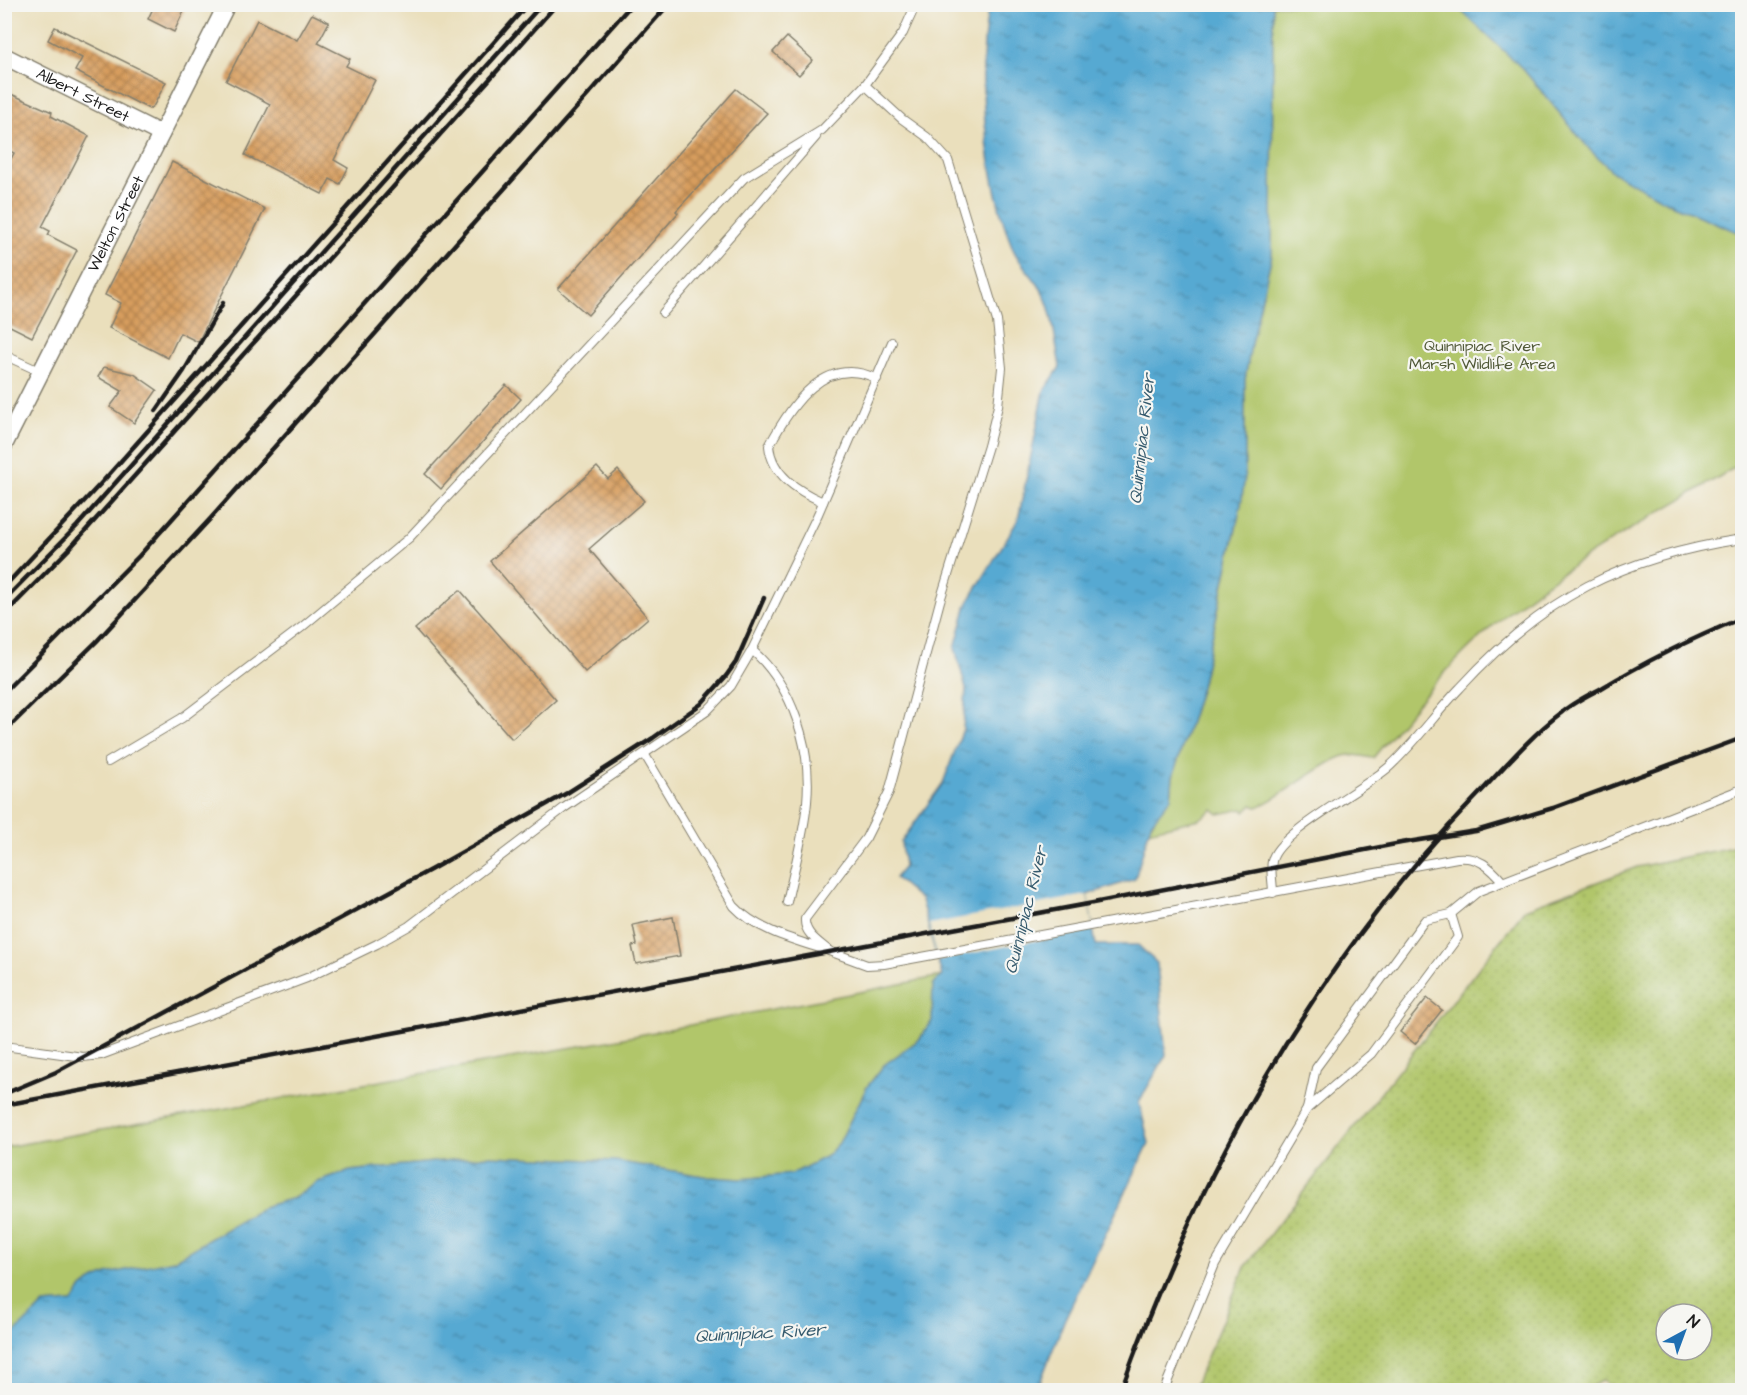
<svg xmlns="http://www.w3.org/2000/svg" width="1747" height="1395" font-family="'Architects Daughter',sans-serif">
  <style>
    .grass { fill: url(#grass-dots); stroke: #667143; stroke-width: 1.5; fill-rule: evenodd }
    .green { fill: #b1c66a; stroke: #667143; stroke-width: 1.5 }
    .water { fill: url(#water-ripples); stroke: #396277; stroke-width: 1.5 }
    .pier { fill: #eadfbc }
    .building { fill: url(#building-cross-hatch) }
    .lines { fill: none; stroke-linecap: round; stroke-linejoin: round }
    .lane-casing { stroke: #837e6c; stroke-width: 10 }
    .street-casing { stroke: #837e6c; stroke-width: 19 }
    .lane { stroke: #fff; stroke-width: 8 }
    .street { stroke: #fff; stroke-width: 16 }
    .rail { stroke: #1c1c1c; stroke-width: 4.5 }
    .labels { text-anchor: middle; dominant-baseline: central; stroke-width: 4.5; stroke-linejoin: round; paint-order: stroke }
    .street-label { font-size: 16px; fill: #1c1c1c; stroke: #f6f6f2 }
    .park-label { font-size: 16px; fill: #505837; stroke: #f6f6f2 }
    .water-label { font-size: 18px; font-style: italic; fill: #365b6e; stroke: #f6f6f2 }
  </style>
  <defs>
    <pattern id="grass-dots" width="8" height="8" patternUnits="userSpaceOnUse" patternTransform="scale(1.5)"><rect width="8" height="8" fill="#b1c66a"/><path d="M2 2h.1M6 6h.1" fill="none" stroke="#98aa5b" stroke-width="1.8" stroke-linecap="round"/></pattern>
    <pattern id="water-ripples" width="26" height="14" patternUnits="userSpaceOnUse" patternTransform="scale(1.5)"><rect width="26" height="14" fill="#56a9d2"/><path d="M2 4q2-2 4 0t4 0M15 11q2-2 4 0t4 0" fill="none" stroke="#4689aa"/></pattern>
    <pattern id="building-cross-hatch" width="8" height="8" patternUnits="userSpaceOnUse" patternTransform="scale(1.5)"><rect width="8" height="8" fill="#d79d5d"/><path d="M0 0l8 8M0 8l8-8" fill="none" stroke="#ae7f4c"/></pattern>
  </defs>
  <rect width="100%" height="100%" fill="#f6f6f2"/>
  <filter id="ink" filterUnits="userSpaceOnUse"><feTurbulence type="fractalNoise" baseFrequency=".0167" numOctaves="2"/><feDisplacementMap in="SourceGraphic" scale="12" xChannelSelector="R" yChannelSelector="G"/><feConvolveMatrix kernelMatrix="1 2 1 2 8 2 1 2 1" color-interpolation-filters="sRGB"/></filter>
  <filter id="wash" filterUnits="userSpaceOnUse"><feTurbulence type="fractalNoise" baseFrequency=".008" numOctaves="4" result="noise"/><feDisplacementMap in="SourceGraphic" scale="24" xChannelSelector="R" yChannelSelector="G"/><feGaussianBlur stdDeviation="1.35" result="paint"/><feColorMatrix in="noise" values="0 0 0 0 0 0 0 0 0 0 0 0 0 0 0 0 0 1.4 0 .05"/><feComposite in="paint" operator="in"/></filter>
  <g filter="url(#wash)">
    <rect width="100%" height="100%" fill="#eadfbc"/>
    <path class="grass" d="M 1742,845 L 1742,1390 L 1613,1390 L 1603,1380 L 1585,1390 L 1193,1390 L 1246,1265 L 1525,909 L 1637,867 ZM 1666,1314 L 1702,1314 L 1702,1350 L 1666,1350 Z"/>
    <g class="green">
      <path d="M 1273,5 L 1455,5 L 1523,69 L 1591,151 L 1614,173 L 1673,205 L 1742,234 L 1742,463 C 1659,514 1570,559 1495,624 C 1449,663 1411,711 1373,758 C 1366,757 1358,755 1350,755 C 1332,755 1279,799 1257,807 L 1252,805 L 1245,812 L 1243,809 L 1219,814 L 1213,809 L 1200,819 L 1148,831 L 1156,816 L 1171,798 L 1173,776 L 1201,687 L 1236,529 L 1245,476 L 1245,380 L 1251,344 L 1272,255 Z"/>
      <path d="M 942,976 L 933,984 L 932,1021 L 920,1039 L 884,1065 L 867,1087 L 839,1143 L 827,1156 L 792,1174 L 741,1179 L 709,1177 L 615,1161 L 489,1156 L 350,1171 L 318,1182 L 294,1198 L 266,1206 L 174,1260 L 91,1281 L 82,1288 L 73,1302 L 44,1304 L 5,1343 L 5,1147 L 608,1041 Z"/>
    </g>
    <g class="water">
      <path d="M 989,5 L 1273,5 L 1272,255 L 1251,344 L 1245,380 L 1245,476 L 1241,505 L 1201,687 L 1173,776 L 1171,798 L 1151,823 L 1135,879 L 1087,895 L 1096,945 L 1138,945 L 1157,963 L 1166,1055 L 1139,1102 L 1149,1143 L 1064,1321 L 1037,1390 L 5,1390 L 4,1343 L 44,1304 L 73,1302 L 82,1288 L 91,1281 L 107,1274 L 174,1260 L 266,1206 L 294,1198 L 318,1182 L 350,1171 L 489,1156 L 615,1161 L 709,1177 L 741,1179 L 792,1174 L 827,1156 L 839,1143 L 867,1087 L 884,1065 L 920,1039 L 932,1021 L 933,984 L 942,976 L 921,900 L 895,878 L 904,867 L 901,842 L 943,783 L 963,729 L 966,689 L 955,648 L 967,604 L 1018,520 L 1044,391 L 1060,367 C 1056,346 1053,313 1044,295 C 1037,278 1020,266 1013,249 C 986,182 975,76 989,5 Z"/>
      <path d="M 1455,5 L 1742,5 L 1742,234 L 1673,205 L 1614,173 L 1591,151 L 1523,69 Z"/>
    </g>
    <path class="pier" d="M 1087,895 L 1093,929 L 938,960 L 929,924 Z"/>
    <g id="blocks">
      <g class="building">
        <path d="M 155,4 L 187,4 L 174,32 L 148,19 Z"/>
        <path d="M 312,14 L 329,22 L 318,43 L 350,59 L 346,66 L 375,80 L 334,160 L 348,168 L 340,184 L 330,179 L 322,194 L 245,155 L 270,104 L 226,81 L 257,20 L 297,40 Z"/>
        <path d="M 55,27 L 166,82 L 154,105 L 149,109 L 75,71 L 82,58 L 48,40 Z"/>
        <path d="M 787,37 L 813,60 L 799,75 L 773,52 Z"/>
        <path d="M 736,89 L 767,113 L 676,211 L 678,213 L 588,315 L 558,289 Z"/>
        <path d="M 4,91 L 52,112 L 51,116 L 89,136 L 42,227 L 50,231 L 48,235 L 77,250 L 32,337 L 4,323 L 4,172 L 14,153 L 4,148 Z"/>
        <path d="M 172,162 L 265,209 L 198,342 L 180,333 L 168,358 L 109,328 L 121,303 L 105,295 Z"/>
        <path d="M 104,367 L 134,374 L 157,390 L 134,423 L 110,407 L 122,391 L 98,377 Z"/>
        <path d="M 506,385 L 521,399 L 441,489 L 425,474 Z"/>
        <path d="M 597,467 L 608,479 L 618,470 L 644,501 L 589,549 L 648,618 L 585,672 L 490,561 Z"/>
        <path d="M 460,590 L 556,700 L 512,739 L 415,629 Z"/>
        <path d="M 673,917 L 680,956 L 636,964 L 632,946 L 637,945 L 633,925 Z"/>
        <path d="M 1427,998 L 1442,1010 L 1415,1044 L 1400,1032 Z"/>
      </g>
    </g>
  </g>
  <g filter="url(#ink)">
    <use href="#blocks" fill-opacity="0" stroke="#837e6c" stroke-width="1.5"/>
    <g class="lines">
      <g class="lane-casing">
        <g id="lane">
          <path d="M 663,313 L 816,137"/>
          <path d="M 4,355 L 41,372"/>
          <path d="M 823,502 C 798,491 772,475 769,446 C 791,405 825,353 877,379"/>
          <path d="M 752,650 C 793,686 812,748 807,802 C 804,835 794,869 787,902"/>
          <path d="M 645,755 L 734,906 C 757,931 798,941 829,951 C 819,942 804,934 805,919 L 866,838 L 889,792 L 940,601 L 988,446 L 998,406 L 1002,368 L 997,321 L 948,160 L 927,137 L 902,119 L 865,85 L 903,33 L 916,4"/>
          <path d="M 108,762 L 182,718 L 302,627 L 409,538 L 744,178 L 822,130 L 865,85"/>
          <path d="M 1273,893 C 1273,883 1270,871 1272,861 C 1277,833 1365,789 1390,766 C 1416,742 1436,713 1460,688 C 1543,597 1622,557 1742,539"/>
          <path d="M 829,951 L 867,965 L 884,964 L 1457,858 C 1479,856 1490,867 1503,882"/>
          <path d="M 4,1046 L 83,1057 L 101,1055 L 307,978 L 377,944 L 409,926 L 564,808 L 707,711 L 731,686 L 752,650 L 818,514 L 892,342"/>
          <path d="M 1307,1109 L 1316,1068 L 1425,920 L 1451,914 L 1479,891 L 1742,789"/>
          <path d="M 1164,1390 L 1215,1264 L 1307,1109 L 1371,1054 L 1458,937 L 1451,914"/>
        </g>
      </g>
      <g class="street-casing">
        <g id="street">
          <path id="s1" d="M 4,56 L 161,134"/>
          <path id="s2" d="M 4,445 L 227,4"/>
        </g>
      </g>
      <use href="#lane" class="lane"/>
      <use href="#street" class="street"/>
      <g class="rail">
        <path d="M 156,411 L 184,371 L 223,303"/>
        <path d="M 4,587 L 104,480 L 528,4"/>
        <path d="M 4,600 L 77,526 L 542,4"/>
        <path d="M 4,615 L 70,548 L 557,4"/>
        <path d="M 4,692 L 139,556 L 632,4"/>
        <path d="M 4,732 L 96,642 L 211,518 L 669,4"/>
        <path d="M 4,1094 L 56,1072 L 432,869 L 567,793 L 653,738 L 701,704 L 726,676 L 736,662 L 764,598"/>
        <path d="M 4,1105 L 1093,903 L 1401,843 L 1476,831 L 1553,808 L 1742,738"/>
        <path d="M 1121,1390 C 1200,1170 1311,970 1473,800 C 1501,771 1529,737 1561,713 C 1572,703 1587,696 1600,689 C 1646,661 1693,638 1742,618"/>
      </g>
    </g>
  </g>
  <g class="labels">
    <g class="street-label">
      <text stroke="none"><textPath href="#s1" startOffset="88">Albert Street</textPath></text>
      <text stroke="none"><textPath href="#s2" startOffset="248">Welton Street</textPath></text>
    </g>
    <g class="park-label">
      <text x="1482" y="346">Quinnipiac River<tspan x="1482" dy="18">Marsh Wildlife Area</tspan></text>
    </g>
    <g class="water-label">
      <text transform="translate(1142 439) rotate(-84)">Quinnipiac River</text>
      <text transform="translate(1026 910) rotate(-76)">Quinnipiac River</text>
      <text transform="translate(760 1333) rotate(-3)">Quinnipiac River</text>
    </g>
  </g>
  <rect width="1747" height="1395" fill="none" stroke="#f6f6f2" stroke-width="24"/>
  <g transform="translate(1684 1332) rotate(41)"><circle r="28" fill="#f6f6f2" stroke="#9f9f9c" stroke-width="1.5"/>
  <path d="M0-4.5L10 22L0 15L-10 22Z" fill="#1f6fb2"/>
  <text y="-9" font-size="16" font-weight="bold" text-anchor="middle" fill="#1c1c1c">N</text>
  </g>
</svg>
